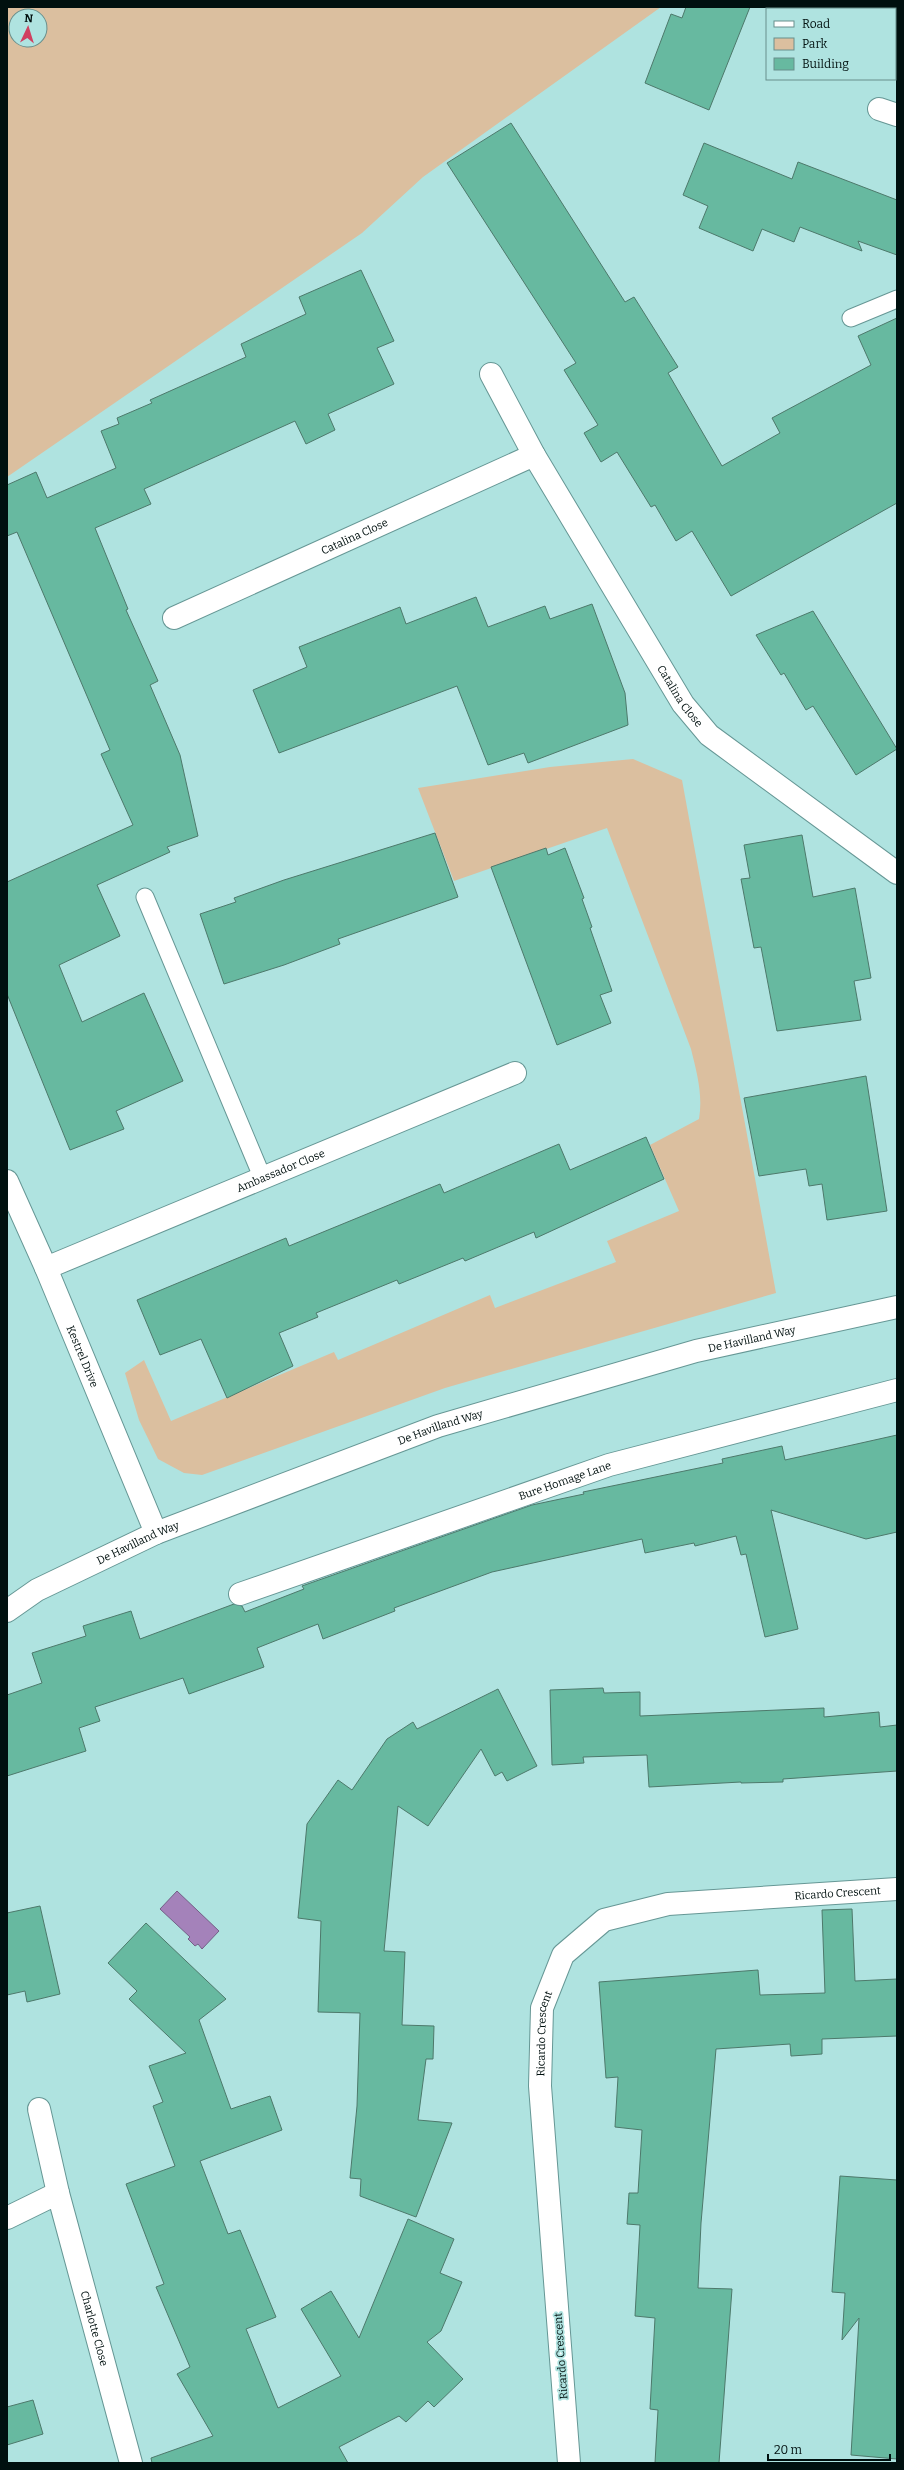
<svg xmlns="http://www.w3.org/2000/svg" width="904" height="2470" font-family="Bitter,serif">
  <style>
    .green { fill: #dbbf9f; fill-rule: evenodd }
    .water { fill: #a482ba; stroke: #736087 }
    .building { fill: #67b9a0; stroke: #4d796b }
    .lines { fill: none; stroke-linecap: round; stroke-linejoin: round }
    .lane-casing { stroke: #669795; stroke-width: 19 }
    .street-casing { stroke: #669795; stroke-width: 24 }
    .lane { stroke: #fff; stroke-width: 17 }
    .street { stroke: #fff; stroke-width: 22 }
    .labels { text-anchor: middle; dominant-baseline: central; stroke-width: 3.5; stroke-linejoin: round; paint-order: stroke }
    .street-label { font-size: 11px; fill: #00100f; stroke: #afe3e0 }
  </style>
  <rect width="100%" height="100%" fill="#afe3e0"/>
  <g class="green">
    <path d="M 7,7 L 661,7 L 423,177 L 362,233 L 7,477 ZM 16,16 L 40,16 L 40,40 L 16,40 Z"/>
    <path d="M 633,759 L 682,780 L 776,1293 L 445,1388 L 202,1475 L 184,1473 L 158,1459 L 139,1420 L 125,1373 L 144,1360 L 171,1421 L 334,1352 L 338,1360 L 490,1295 L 495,1308 L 616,1262 L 607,1241 L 679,1211 L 650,1145 L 699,1119 C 703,1095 697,1073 691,1049 L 607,828 L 454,881 L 418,788 L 550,767 Z"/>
  </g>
  <path class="water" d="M 177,1891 L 219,1931 L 202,1949 L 198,1944 L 195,1946 L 188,1939 L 190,1937 L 160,1909 Z"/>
  <g class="building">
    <path d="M 686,7 L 750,7 L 709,110 L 645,83 L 671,14 L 682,18 Z"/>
    <path d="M 511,123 L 625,302 L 634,297 L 678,367 L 668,373 L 722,466 L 780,433 L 772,418 L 871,365 L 858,336 L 897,318 L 897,503 L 731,596 L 692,531 L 676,541 L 655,505 L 651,507 L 617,452 L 601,462 L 584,433 L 598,425 L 564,370 L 576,363 L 447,163 Z"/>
    <path d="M 704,143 L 792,179 L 798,162 L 897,200 L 897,255 L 858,241 L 862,251 L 800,227 L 794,242 L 762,229 L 753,251 L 699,228 L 708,206 L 683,195 Z"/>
    <path d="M 361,270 L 394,341 L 377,348 L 394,384 L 328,414 L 335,430 L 306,444 L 295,421 L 144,489 L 151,504 L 95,528 L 128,609 L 126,610 L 158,681 L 150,685 L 180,755 L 198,836 L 167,847 L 170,852 L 97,885 L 120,936 L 59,965 L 82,1022 L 144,993 L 183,1081 L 116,1111 L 124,1129 L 70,1150 L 7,994 L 7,882 L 133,825 L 101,754 L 110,750 L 17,532 L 7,536 L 7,485 L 36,472 L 47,498 L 116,468 L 101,431 L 119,424 L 117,418 L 152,403 L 150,400 L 246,357 L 241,344 L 306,314 L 299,297 Z"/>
    <path d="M 476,597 L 488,627 L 545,606 L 550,619 L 592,604 L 625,693 L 628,725 L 528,763 L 524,753 L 488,765 L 457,686 L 279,753 L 253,690 L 307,667 L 299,647 L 400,607 L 406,624 Z"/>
    <path d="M 813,611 L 897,749 L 856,775 L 813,706 L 806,710 L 784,673 L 781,675 L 756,635 Z"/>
    <path d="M 435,833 L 458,897 L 338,939 L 340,944 L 284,965 L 224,984 L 200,914 L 236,902 L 234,898 L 284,880 Z"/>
    <path d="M 802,835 L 813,897 L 855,888 L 871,978 L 854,981 L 861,1020 L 777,1031 L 761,947 L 754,948 L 741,879 L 750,878 L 744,845 Z"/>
    <path d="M 546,848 L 548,855 L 565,848 L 584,898 L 582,899 L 592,927 L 590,928 L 612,991 L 600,995 L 611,1023 L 557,1045 L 491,867 Z"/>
    <path d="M 866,1076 L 887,1211 L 827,1220 L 822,1184 L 809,1186 L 806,1169 L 759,1176 L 744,1098 Z"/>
    <path d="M 646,1137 L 664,1179 L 536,1238 L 534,1232 L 465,1261 L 463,1258 L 399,1284 L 397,1280 L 316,1313 L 318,1317 L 279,1333 L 293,1366 L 227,1398 L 201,1339 L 160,1355 L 137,1300 L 286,1238 L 289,1246 L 440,1184 L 444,1193 L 559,1144 L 570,1170 Z"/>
    <path d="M 897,1435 L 897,1532 L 866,1539 L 771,1510 L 798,1629 L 765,1637 L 746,1554 L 741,1555 L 736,1536 L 695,1546 L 694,1543 L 645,1553 L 642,1539 L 492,1572 L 394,1608 L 395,1611 L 323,1639 L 318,1624 L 257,1648 L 264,1667 L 189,1694 L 183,1678 L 95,1707 L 100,1721 L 79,1728 L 86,1751 L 7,1776 L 7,1695 L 42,1683 L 32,1653 L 86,1636 L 83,1626 L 131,1611 L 140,1639 L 234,1604 L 242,1606 L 245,1612 L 304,1589 L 302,1586 L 532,1505 L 584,1494 L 583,1492 L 723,1463 L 722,1459 L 782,1446 L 785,1460 Z"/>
    <path d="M 603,1688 L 604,1693 L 640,1692 L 640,1716 L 824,1708 L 824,1717 L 879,1712 L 880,1727 L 897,1725 L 897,1771 L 783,1779 L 783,1782 L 741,1783 L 741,1782 L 649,1787 L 647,1755 L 583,1757 L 584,1763 L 552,1765 L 550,1690 Z"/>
    <path d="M 498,1689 L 537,1766 L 507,1781 L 502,1772 L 495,1776 L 481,1749 L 428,1826 L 398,1806 L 384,1951 L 405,1952 L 402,2025 L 434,2026 L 433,2059 L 426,2059 L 418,2120 L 452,2123 L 416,2217 L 360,2196 L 361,2179 L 350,2178 L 357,2106 L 360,2013 L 318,2012 L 321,1921 L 298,1918 L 307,1824 L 338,1780 L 352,1790 L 387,1739 L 413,1722 L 417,1729 Z"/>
    <path d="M 40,1906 L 60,1994 L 27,2002 L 25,1991 L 7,1995 L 7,1913 Z"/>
    <path d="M 852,1909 L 855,1981 L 897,1979 L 897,2036 L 822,2039 L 822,2054 L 791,2056 L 790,2044 L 716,2049 L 701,2223 L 698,2288 L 732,2289 L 719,2463 L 655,2463 L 658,2410 L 650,2409 L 655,2318 L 635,2316 L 640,2225 L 627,2224 L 629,2193 L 638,2193 L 642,2130 L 615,2127 L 618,2077 L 606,2078 L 599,1982 L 758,1970 L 760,1995 L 825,1993 L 822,1910 Z"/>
    <path d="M 146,1923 L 226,1999 L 199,2020 L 231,2109 L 270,2096 L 282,2130 L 200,2161 L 228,2234 L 240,2230 L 276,2317 L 246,2329 L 278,2408 L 341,2376 L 301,2309 L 331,2291 L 359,2338 L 408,2219 L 454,2239 L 440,2273 L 462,2282 L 441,2331 L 427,2342 L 463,2379 L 434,2407 L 428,2401 L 406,2422 L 399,2416 L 339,2447 L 348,2463 L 152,2463 L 151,2458 L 213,2436 L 177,2374 L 190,2367 L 156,2287 L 164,2284 L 126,2184 L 175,2166 L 153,2106 L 163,2102 L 149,2066 L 186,2053 L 129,1999 L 137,1991 L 108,1963 Z"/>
    <path d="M 840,2176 L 897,2180 L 897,2459 L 851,2455 L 859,2318 L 842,2340 L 845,2293 L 832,2292 Z"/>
    <path d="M 33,2400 L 43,2434 L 7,2445 L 7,2407 Z"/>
  </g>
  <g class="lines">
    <g class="lane-casing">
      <g id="lane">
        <path d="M 851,318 L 897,299"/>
        <path d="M 145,897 L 263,1179"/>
      </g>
    </g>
    <g class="street-casing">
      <g id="street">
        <path d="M 879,109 L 897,115"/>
        <path d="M 491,374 L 534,455"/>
        <path id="s1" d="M 174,618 L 534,455 L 683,704 L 709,735 L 897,873"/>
        <path id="s2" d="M 7,1181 L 46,1268 L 156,1533"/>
        <path id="s3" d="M 46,1268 L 515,1073"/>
        <path id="s4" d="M 240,1594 L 609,1465 L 897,1390"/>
        <path id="s5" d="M 7,1611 L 37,1590 L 156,1533 L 438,1426 L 696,1351 L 897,1307"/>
        <path d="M 39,2109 L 58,2193"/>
        <path id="s6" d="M 7,2218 L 58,2193 L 131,2463"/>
        <path id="s7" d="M 569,2463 L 540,2086 L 542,2008 L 563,1955 L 604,1920 L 668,1904 L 897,1889"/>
      </g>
    </g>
    <use href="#lane" class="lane"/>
    <use href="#street" class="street"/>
  </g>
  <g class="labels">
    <g class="street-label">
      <text stroke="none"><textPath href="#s1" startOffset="198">Catalina Close</textPath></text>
      <text stroke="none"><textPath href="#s1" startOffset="677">Catalina Close</textPath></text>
      <text stroke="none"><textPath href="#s3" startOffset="254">Ambassador Close</textPath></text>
      <text stroke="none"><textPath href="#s5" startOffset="796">De Havilland Way</textPath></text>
      <text stroke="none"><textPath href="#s2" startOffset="191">Kestrel Drive</textPath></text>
      <text stroke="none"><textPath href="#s5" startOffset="472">De Havilland Way</textPath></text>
      <text stroke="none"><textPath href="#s4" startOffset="344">Bure Homage Lane</textPath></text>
      <text stroke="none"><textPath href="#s5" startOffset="148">De Havilland Way</textPath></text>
      <text stroke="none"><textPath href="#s7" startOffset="803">Ricardo Crescent</textPath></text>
      <text stroke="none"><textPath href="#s7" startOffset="431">Ricardo Crescent</textPath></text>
      <text stroke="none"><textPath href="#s6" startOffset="197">Charlotte Close</textPath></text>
      <text transform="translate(561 2356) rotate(-94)">Ricardo Crescent</text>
    </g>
  </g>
  <rect width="904" height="2470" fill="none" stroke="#00100f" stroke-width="16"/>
  <rect x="766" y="8" width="130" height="72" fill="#afe3e0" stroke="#698f8c"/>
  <rect x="774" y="21" width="20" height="6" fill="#ffffff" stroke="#698f8c"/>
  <text x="802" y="28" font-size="12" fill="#00100f">Road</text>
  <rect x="774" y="38" width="20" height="12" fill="#dbbf9f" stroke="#698f8c"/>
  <text x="802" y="48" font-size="12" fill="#00100f">Park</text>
  <rect x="774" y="58" width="20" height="12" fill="#67b9a0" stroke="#698f8c"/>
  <text x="802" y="68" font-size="12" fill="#00100f">Building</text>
  <g transform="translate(28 28) rotate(4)"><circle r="19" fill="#afe3e0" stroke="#698f8c"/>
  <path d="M0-3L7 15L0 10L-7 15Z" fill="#d04060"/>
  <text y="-6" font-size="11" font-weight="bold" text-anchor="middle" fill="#00100f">N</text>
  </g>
  <path d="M768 2454v6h122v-6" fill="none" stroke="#00100f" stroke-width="2"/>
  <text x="774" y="2454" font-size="12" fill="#00100f" stroke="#afe3e0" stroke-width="3" paint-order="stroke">20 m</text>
</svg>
